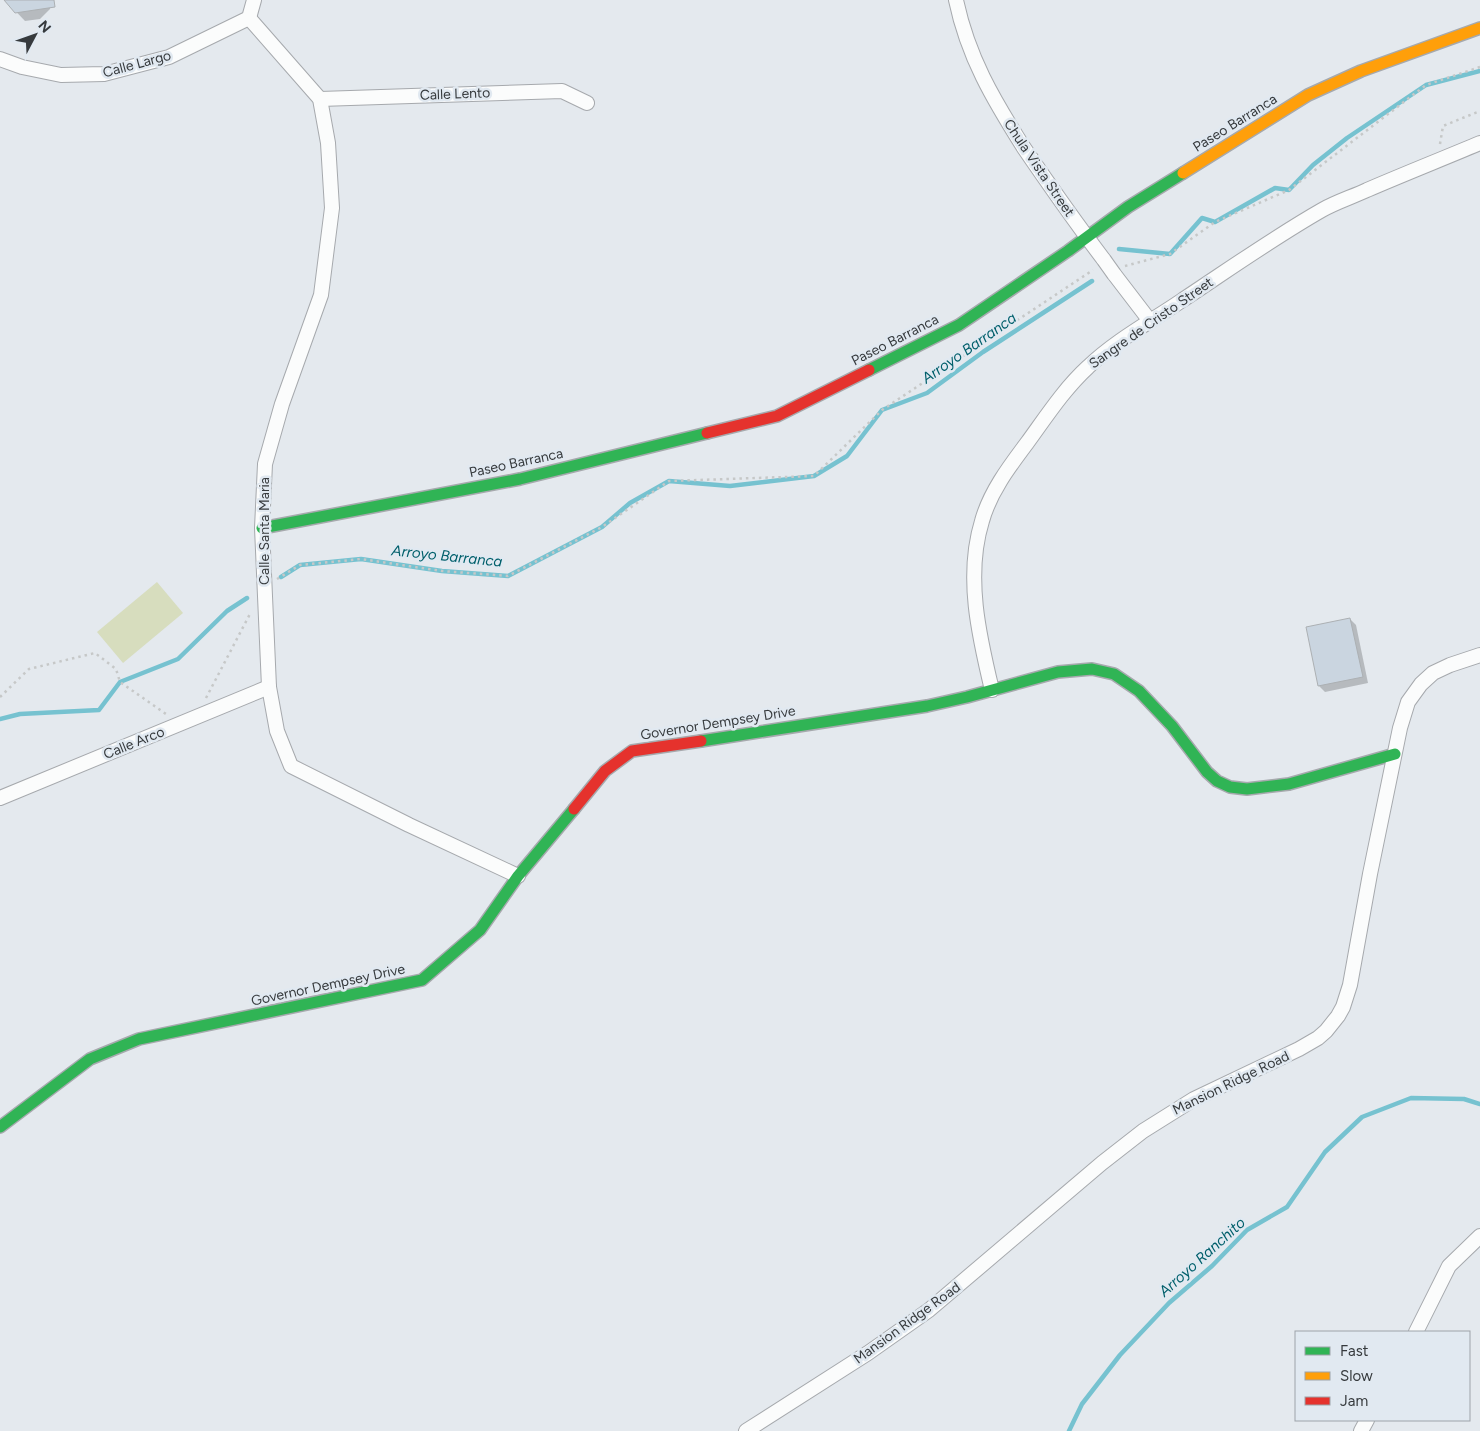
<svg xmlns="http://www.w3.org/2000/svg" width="1480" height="1431" font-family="Figtree,sans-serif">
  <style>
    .green { fill: #d7ddbe }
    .shadow { fill: #0003 }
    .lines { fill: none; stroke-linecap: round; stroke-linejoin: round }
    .stream { stroke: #76c2d0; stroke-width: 4.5 }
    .building { fill: #cad5e0; stroke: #acb0b3 }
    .street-casing { stroke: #a6a9ad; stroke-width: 16 }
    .fast-casing { stroke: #a6a9ad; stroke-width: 14 }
    .slow-casing { stroke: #a6a9ad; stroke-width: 14 }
    .jam-casing { stroke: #a6a9ad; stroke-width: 14 }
    .path { stroke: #c6c8c8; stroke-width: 2.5; stroke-dasharray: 2.5 4; stroke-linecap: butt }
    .street { stroke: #fbfcfc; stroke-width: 14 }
    .fast { stroke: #30b455; stroke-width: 11 }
    .slow { stroke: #ff9f0a; stroke-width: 11 }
    .jam { stroke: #e5322d; stroke-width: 11 }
    .street-bridge-casing { stroke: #a6a9ad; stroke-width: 16; stroke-linecap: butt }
    .street-bridge { stroke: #fbfcfc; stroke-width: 14 }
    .labels { text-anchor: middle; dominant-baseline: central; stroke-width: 5; stroke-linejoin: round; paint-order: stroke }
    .street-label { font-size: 14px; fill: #363a3d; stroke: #e1e9f1 }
    .water-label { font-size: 15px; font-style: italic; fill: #005f6b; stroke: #e1e9f1 }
  </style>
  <rect width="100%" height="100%" fill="#e4e9ee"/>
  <path class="green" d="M 157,582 L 183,613 L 123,663 L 97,632 Z"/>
  <g class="shadow">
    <path d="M 5,0 L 51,0 L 50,9 L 40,19 L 25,21 Z"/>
    <path d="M 1350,619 L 1356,625 L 1368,683 L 1325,692 L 1319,686 Z"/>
  </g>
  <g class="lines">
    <g class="stream">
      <path d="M 1119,249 L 1170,254 L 1202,218 L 1215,222 L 1275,188 L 1289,190 L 1313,165 L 1347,138 L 1426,85 L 1480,71"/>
      <path d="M 281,577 L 300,565 L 361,559 L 442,571 L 508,576 L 602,527 L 630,503 L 669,481 L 730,486 L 814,476 L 847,456 L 882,410 L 927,393 L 983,352 L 1092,281"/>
      <path d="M 0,719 L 20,714 L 99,710 L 120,682 L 178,659 L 227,611 L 247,598"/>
      <path d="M 1069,1431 L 1082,1404 L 1120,1355 L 1169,1303 L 1212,1266 L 1247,1230 L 1287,1207 L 1325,1152 L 1362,1117 L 1411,1098 L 1464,1099 L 1480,1104"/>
    </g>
  </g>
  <g class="building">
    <path d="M 4,0 L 54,0 L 55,7 L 15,13 Z"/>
    <path d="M 1350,618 L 1363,677 L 1318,686 L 1306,627 Z"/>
  </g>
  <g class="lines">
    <g class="street-casing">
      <g id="street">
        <path d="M 956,0 C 968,57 993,99 1024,148 C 1050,186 1076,223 1104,260"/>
        <path d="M 249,18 L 320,99 L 328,143 L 332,208 L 321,295 L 282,404 L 265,464 L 262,528 L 269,687 L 277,731 L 291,766 L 409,825 L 518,876"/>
        <path d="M 0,59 L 22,67 L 61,75 L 104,74 L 169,57 L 249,18 L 254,0"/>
        <path d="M 320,99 L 562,91 L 587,103"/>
        <path d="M 1114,274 L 1150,321"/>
        <path d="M 992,690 C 979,636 965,576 982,521 C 990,492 1009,467 1027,443 C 1046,417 1064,389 1088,367 C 1115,341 1150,322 1181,301 C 1228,270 1273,238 1322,210 C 1336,202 1352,197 1367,190 C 1404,174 1442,159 1480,143"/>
        <path d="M 0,798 L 269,687"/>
        <path d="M 1416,1332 L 1449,1266 L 1480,1236"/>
        <path d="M 746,1431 L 868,1353 L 929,1310 L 1102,1163 L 1143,1131 L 1194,1099 L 1299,1049 L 1318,1038 L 1326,1031 L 1338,1016 L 1343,1007 L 1350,985 L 1370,874 L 1400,728 L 1408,702 L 1421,684 L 1433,673 L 1450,665 L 1480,655"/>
        <path d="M 1361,1431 L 1367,1420"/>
      </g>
    </g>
    <g class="fast-casing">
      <g id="fast">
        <path d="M 869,370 L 959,325 L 1068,251 L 1128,207 L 1183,173"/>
        <path d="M 262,528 L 520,479 L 707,433"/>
        <path d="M 701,741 L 927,706 L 967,697 L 1058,672 L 1092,669 L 1114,674 L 1139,691 L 1172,726 L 1207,772 L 1217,781 L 1230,787 L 1247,789 L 1289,784 L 1395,754"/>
        <path d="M 0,1127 L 90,1059 L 139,1039 L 422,980 L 480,930 L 518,876 L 574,809"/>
      </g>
    </g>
    <g class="slow-casing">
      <path id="slow" d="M 1183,173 L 1308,95 L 1361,71 L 1480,28"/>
    </g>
    <g class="jam-casing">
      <g id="jam">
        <path d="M 707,433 L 777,416 L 869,370"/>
        <path d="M 574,809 L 605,771 L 632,751 L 701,741"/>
      </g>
    </g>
    <g class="path">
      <path d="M 1440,144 L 1443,126 L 1480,111"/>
      <path d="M 1125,266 L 1170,254 L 1215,222 L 1289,190 L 1426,85 L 1480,67"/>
      <path d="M 277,579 L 300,565 L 361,559 L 442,571 L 508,576 L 602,527 L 669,481 L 814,476 L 882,410 L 1093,270"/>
      <path d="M 0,697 L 29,669 L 95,653 L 116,669 L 120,682 L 166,714"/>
      <path d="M 206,698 L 251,612"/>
    </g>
    <use href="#street" class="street"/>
    <use href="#fast" class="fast"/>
    <use href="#slow" class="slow"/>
    <use href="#jam" class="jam"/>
    <g class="street-bridge-casing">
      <path id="street-bridge" d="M 1104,260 L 1114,274"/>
    </g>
    <use href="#street-bridge" class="street-bridge"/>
  </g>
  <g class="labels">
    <g class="street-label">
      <text transform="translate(137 64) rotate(-15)">Calle Largo</text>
      <text transform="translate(455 94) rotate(-2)">Calle Lento</text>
      <text transform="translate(1235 123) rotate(-32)">Paseo Barranca</text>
      <text transform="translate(1039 168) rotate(56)">Chula Vista Street</text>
      <text transform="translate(1151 323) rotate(-35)">Sangre de Cristo Street</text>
      <text transform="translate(895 340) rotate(-27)">Paseo Barranca</text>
      <text transform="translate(516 463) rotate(-12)">Paseo Barranca</text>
      <text transform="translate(264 531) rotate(-90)">Calle Santa Maria</text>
      <text transform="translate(718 723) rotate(-9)">Governor Dempsey Drive</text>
      <text transform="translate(134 743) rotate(-22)">Calle Arco</text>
      <text transform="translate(328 985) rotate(-12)">Governor Dempsey Drive</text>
      <text transform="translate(1231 1083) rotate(-26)">Mansion Ridge Road</text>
      <text transform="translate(907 1323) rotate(-36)">Mansion Ridge Road</text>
    </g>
    <g class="water-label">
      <text transform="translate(969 348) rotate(-35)">Arroyo Barranca</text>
      <text transform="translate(447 556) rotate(6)">Arroyo Barranca</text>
      <text transform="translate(1202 1257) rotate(-42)">Arroyo Ranchito</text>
    </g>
  </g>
  <rect x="1295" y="1331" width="175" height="90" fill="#e1e9f1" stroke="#9da3a9"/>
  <rect x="1305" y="1347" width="25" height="8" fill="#30b455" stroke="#9da3a9"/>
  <text x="1340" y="1356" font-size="15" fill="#363a3d">Fast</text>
  <rect x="1305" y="1372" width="25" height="8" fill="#ff9f0a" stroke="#9da3a9"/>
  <text x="1340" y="1381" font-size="15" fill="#363a3d">Slow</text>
  <rect x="1305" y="1397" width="25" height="8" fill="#e5322d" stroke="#9da3a9"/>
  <text x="1340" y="1406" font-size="15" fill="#363a3d">Jam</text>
  <g transform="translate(35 35) rotate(49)" stroke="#e1e9f1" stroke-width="4" paint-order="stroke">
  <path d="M0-4L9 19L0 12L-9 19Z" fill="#363a3d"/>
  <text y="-8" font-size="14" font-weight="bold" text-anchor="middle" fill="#363a3d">N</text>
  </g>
</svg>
